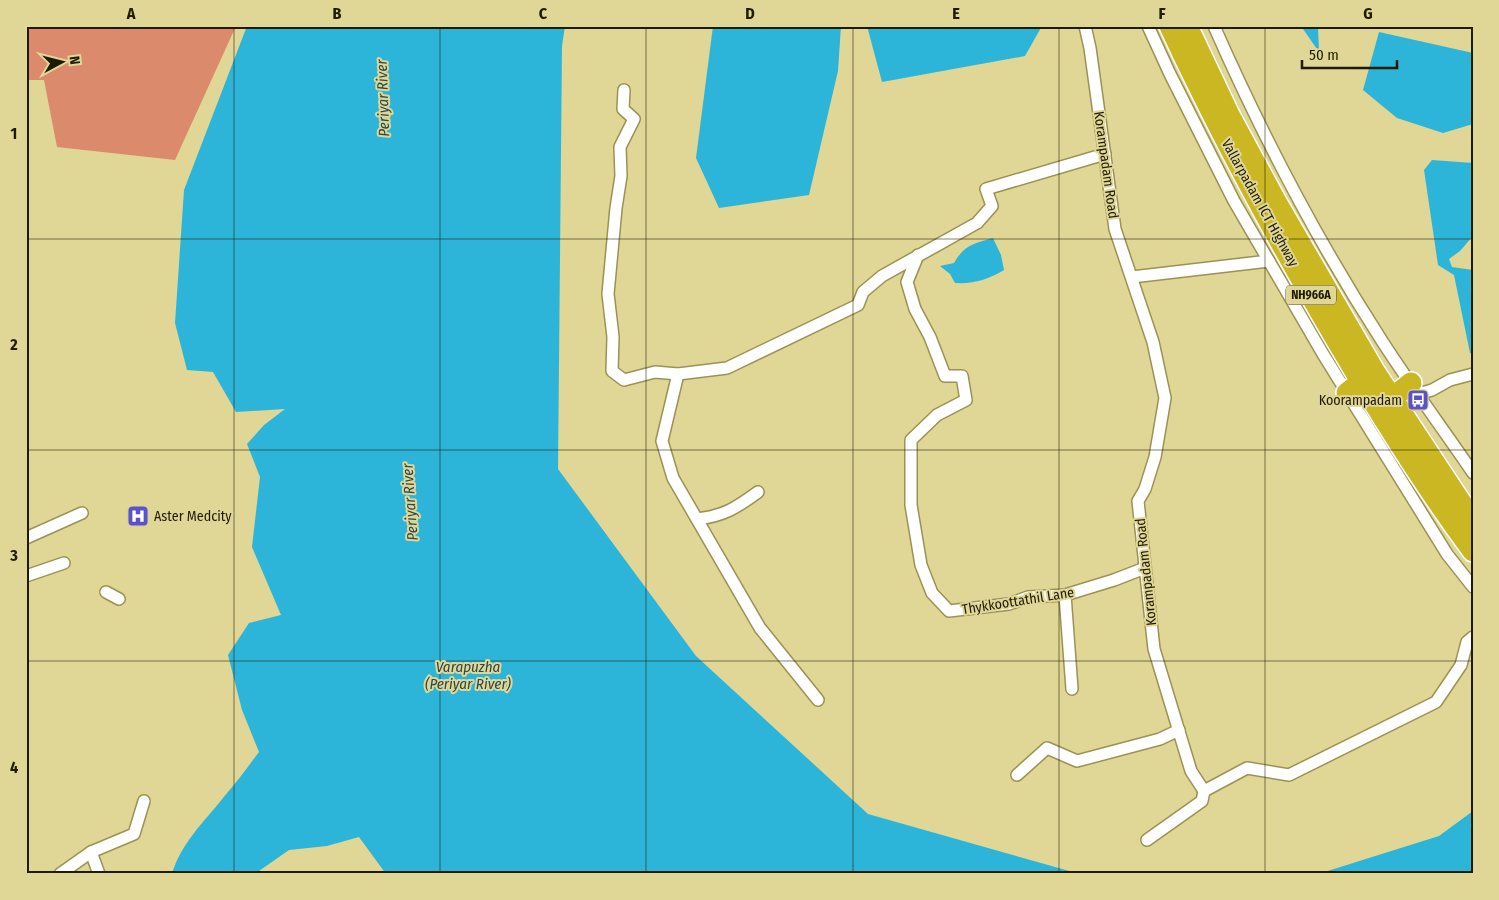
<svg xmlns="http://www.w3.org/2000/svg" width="1499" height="900" font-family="'Fira Sans Condensed',sans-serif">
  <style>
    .green { fill: #db8a6c }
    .water { fill: #2db5d9 }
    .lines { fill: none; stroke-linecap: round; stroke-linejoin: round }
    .street-casing { stroke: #9b9254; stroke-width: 14 }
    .highway-casing { stroke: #fff; stroke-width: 24 }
    .street { stroke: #fff; stroke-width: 11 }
    .highway { stroke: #cbb722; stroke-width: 21 }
    .grid { fill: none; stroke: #1f1b02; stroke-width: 1; stroke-opacity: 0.55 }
    .labels { text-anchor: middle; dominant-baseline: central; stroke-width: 4; stroke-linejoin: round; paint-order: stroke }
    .shield { fill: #e0d695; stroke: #59532e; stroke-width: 1 }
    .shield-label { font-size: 12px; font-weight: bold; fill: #1f1b02 }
    .street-label { font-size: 14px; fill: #1f1b02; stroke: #e0d695 }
    .poi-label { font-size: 14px; fill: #1f1b02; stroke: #e0d695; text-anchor: end }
    .water-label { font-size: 15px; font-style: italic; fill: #2b464f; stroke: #e0d695 }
    .neatline { fill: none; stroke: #1f1b02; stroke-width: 2 }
    .grid-label { font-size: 16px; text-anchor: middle; font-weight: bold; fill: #1f1b02 }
  </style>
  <rect width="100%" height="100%" fill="#e0d695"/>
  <path class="green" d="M 26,26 L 236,26 L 175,160 L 57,147 L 44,80 L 26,80 Z"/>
  <g class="water">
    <path d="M 247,26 L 565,26 L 562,46 L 558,469 L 696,656 L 868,814 L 1080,874 L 386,874 L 359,837 L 327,846 L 289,850 L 259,871 L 257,874 L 172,874 C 181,843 204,822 223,798 C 236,783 247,768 259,752 L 242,710 L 228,655 L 249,623 L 281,615 L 252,547 L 260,477 L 247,444 L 264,425 L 285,409 L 236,412 L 213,372 L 187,370 L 175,323 L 184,190 Z"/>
    <path d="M 713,26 L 841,26 L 838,71 L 809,195 L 719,208 L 696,158 Z"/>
    <path d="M 867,26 L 1042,26 L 1025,56 L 882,82 Z"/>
    <path d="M 1301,26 L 1318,26 L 1319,52 Z"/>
    <path d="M 1379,32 L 1473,53 L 1473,124 L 1443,133 L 1397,118 L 1363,90 Z"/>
    <path d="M 1432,160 L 1473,163 L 1473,236 L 1460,251 L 1449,259 L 1452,267 L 1473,270 L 1473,353 L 1470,353 L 1454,275 L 1438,265 L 1424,170 Z"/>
    <path d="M 993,238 L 1001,255 L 1004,270 C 987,280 974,284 955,283 L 950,274 L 940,266 L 954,263 C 964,245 975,243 993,238 Z"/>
    <path d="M 1473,811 L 1473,874 L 1318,874 L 1439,836 Z"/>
  </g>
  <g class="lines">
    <g class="street-casing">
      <g id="street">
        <path d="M 1085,26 L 1090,48 L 1115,229 L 1153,342 L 1165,398 L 1155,457 L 1145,489 L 1138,501 L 1154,649 L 1191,771 L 1204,791 L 1247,768 L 1289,775 L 1436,702 L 1461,665 L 1467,642 L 1473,637"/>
        <path d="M 1148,26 L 1170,74 L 1234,201 L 1323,354 L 1447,554 L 1473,587"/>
        <path d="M 1214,26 C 1262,135 1318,242 1382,341 C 1411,386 1443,429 1473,473"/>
        <path d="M 624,90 L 623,109 L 634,119 L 620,147 L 621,176 L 616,208 L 608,294 L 613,337 L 612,371 L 624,380 L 655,372 L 678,374 L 727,368 L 858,305 L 863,292 L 882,276 L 977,223 L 992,206 L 986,189 L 1105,154"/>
        <path d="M 918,255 L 907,282 L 915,309 L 930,337 L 945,376 L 962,376 L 966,400 L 937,415 L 911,440 L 911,505 L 921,565 L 932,593 L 949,611 L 1009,604 L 1028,597 L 1065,595 L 1114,580 L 1145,568"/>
        <path d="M 1132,277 L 1269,261"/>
        <path d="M 678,374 L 662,441 L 673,478 L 760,628 L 818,700"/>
        <path d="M 1418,394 L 1432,390 L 1450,380 L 1473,374"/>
        <path d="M 697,519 C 724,516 736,508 758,492"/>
        <path d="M 26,538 L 82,513"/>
        <path d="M 26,576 L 64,563"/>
        <path d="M 106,592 L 119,599"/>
        <path d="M 1065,595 L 1072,689"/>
        <path d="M 1017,775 L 1047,748 L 1077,761 L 1160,739 L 1179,730"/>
        <path d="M 1147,840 L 1202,801 L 1204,791"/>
        <path d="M 60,874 L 91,852"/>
        <path d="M 99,874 L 91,852 L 134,834 L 144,801"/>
      </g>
    </g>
    <g class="highway-casing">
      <g id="highway">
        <path d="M 1170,26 C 1215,123 1265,216 1318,308 C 1366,391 1416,474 1473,551"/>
        <path d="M 1187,26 L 1229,115 L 1276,202 L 1374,371 L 1473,521"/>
        <path d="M 1347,393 L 1361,382"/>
        <path d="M 1391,399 L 1411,383"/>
      </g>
    </g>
    <use href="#street" class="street"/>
    <use href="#highway" class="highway"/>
  </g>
  <path class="grid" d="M 234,26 L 234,874M 440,26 L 440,874M 646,26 L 646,874M 853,26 L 853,874M 1059,26 L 1059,874M 1265,26 L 1265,874M 26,239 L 1473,239M 26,450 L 1473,450M 26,661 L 1473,661"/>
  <defs>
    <g id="bus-square" transform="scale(1.125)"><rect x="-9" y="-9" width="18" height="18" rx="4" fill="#5a52ca" stroke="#e0d695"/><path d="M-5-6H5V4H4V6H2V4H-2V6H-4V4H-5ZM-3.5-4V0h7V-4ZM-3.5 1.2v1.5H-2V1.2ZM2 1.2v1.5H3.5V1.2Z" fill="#fff"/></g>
    <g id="hospital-square" transform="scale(1.125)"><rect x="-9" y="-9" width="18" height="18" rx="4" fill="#5a52ca" stroke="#e0d695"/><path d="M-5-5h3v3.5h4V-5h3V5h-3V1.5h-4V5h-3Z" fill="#fff"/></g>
  </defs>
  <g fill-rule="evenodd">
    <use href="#bus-square" x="1418" y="400"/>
    <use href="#hospital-square" x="138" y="516"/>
  </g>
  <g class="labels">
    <rect class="shield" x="1286" y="285.5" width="50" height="19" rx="4"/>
    <g class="shield-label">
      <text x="1311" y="295">NH966A</text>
    </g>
    <g class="street-label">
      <text transform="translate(1106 165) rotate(82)">Korampadam Road</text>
      <text transform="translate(1260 203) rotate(61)">Vallarpadam ICT Highway</text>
      <text transform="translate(1146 572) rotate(-96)">Korampadam Road</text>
      <text transform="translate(1018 601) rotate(-9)">Thykkoottathil Lane</text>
    </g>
    <g class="poi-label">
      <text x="1402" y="400">Koorampadam</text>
      <text x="154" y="516" text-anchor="start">Aster Medcity</text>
    </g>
    <g class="water-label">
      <text transform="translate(383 98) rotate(-92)">Periyar River</text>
      <text transform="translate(410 502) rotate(-94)">Periyar River</text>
      <text x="468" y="667">Varapuzha<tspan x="468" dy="17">(Periyar River)</tspan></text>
    </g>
  </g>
  <rect width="1499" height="900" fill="none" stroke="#e0d695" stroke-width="55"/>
  <g transform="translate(62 62) rotate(83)" stroke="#e0d695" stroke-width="4" paint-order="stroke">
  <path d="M0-4L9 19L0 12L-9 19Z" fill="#1f1b02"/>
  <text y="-8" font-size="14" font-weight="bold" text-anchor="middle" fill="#1f1b02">N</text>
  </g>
  <path d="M1302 60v8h95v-8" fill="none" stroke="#1f1b02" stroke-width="2.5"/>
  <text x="1309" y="60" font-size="15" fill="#1f1b02" stroke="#e0d695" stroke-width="4" paint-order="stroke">50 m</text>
  <rect x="28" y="28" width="1444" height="844" class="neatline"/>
  <g class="grid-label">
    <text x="131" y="19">A</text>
    <text x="337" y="19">B</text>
    <text x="543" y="19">C</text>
    <text x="750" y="19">D</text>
    <text x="956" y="19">E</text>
    <text x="1162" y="19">F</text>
    <text x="1368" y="19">G</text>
    <text x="14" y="139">1</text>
    <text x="14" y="350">2</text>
    <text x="14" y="561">3</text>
    <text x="14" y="773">4</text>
  </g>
</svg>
